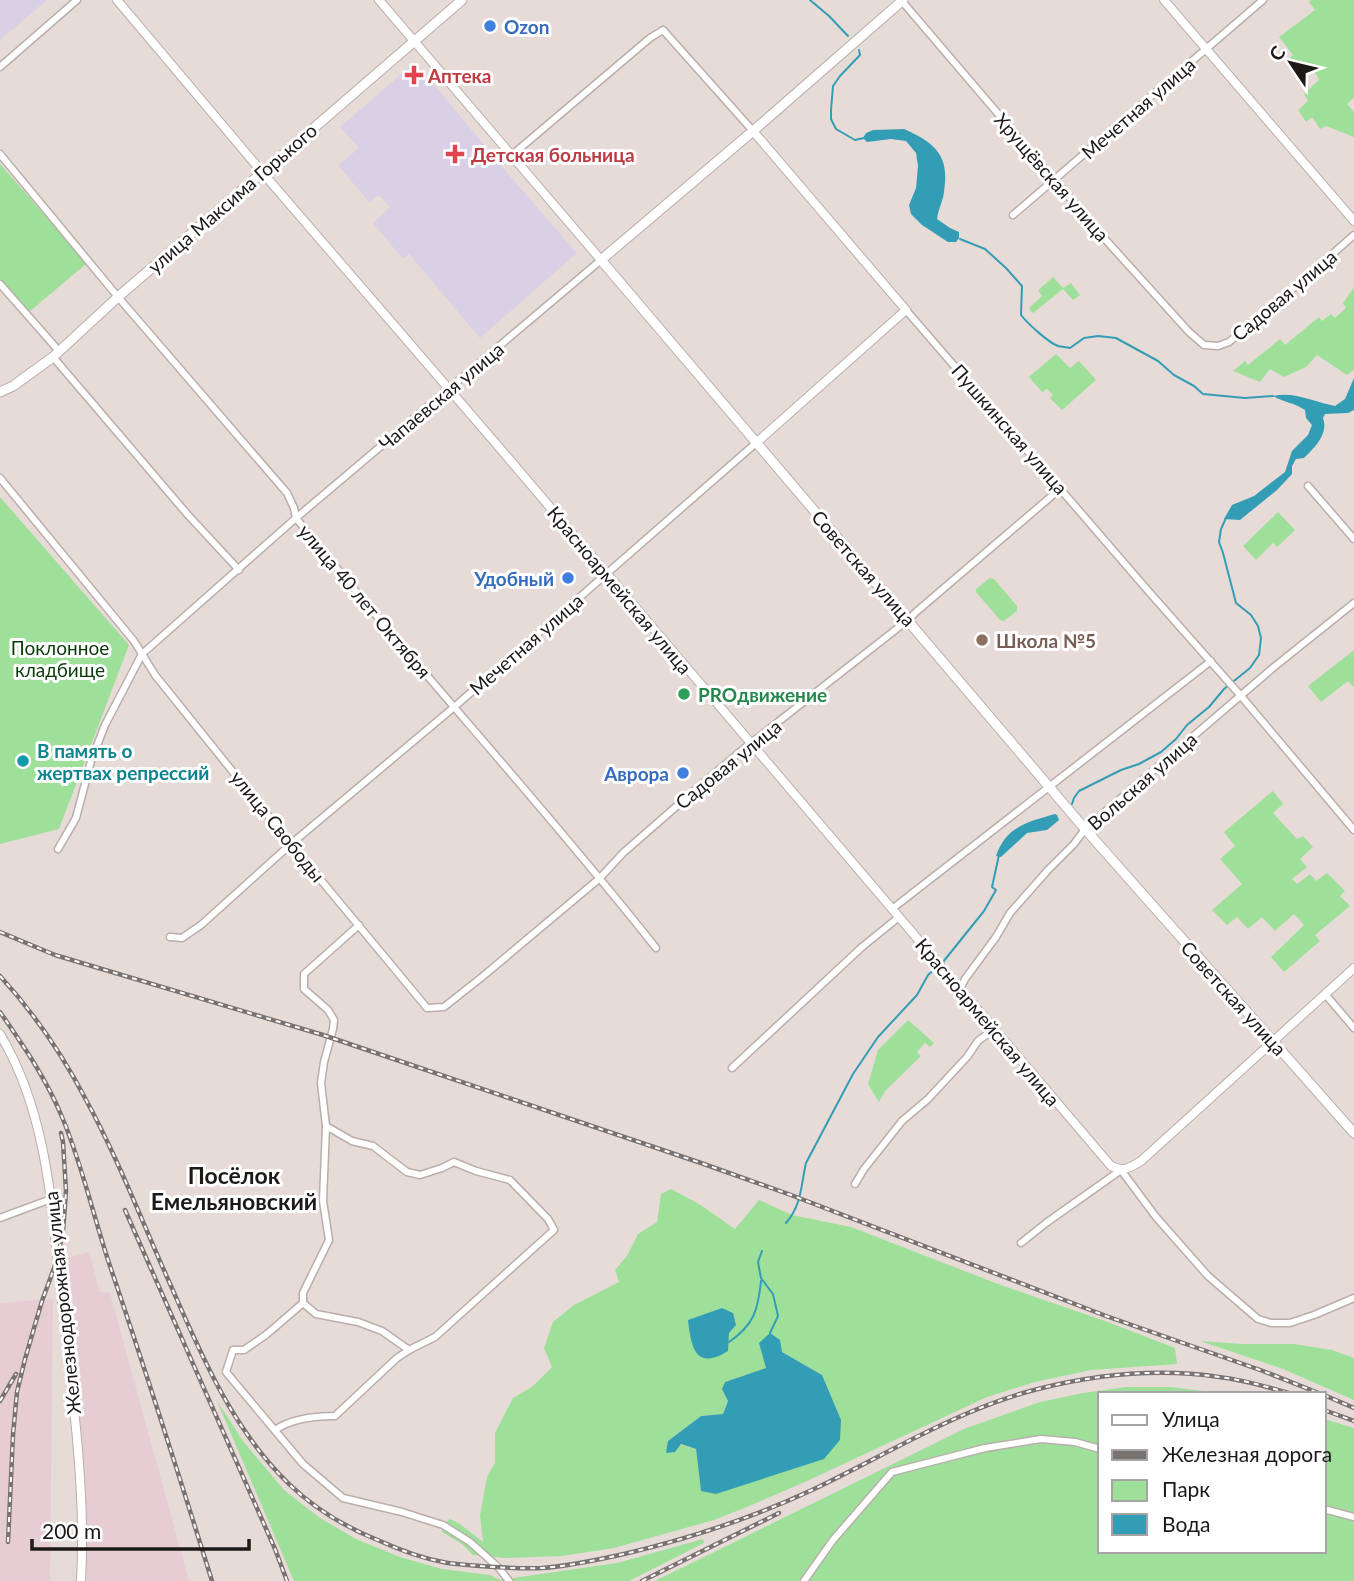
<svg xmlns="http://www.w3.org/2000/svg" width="1354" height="1581" font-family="Lato,sans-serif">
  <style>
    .industrial { fill: #e6cdd4 }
    .medical { fill: #d9d0e5 }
    .green { fill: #9ee09a; fill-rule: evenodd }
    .water { fill: #349db6 }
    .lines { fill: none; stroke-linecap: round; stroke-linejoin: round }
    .stream { stroke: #349db6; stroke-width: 2 }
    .minor-casing { stroke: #b9aeab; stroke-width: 9 }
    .tertiary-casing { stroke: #b9aeab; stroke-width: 10 }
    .secondary-casing { stroke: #b9aeab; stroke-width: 11 }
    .minor { stroke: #fff; stroke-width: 6 }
    .tertiary { stroke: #fff; stroke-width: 8 }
    .secondary { stroke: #fff; stroke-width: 9 }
    .rail-casing { stroke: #7a7270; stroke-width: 4.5 }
    .rail { stroke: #fff; stroke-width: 2; stroke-dasharray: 5; stroke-linecap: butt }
    .shop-dot { fill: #3f7fe0; stroke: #fff; stroke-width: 2.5 }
    .health-dot { fill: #e0444e; stroke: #fff; stroke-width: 2.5 }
    .education-dot { fill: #8d6e63; stroke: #fff; stroke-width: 2.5 }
    .leisure-dot { fill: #2e9e5b; stroke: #fff; stroke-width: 2.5 }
    .culture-dot { fill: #0f9aa8; stroke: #fff; stroke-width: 2.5 }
    .labels { text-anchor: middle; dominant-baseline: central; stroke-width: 6; stroke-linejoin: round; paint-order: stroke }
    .shop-label { font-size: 19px; font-weight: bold; fill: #366cbe; stroke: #fff; text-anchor: end }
    .health-label { font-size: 19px; font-weight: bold; fill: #be3a42; stroke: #fff; text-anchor: start }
    .street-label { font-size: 19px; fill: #1d1918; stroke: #fff }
    .education-label { font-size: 19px; font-weight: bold; fill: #785e54; stroke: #fff; text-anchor: start }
    .park-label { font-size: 19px; fill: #083b09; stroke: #fff }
    .leisure-label { font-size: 19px; font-weight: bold; fill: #27864d; stroke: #fff; text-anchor: start }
    .culture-label { font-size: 19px; font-weight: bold; fill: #0d838f; stroke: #fff; text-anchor: start }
    .quarter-label { font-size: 23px; font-weight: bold; fill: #1d1918; stroke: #fff }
  </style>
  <rect width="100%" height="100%" fill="#e7dbd7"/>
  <g class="industrial">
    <path d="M 89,1252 L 100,1292 L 110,1293 L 189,1581 L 87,1581 L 73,1299 L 64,1259 Z"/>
    <path d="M 53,1299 L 50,1581 L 0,1581 L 0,1303 Z"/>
  </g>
  <g class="medical">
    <path d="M 0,0 L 47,0 L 0,40 Z"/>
    <path d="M 412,65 L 423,78 L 427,76 L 508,174 L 577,253 L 480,338 L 409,254 L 403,259 L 373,223 L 390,207 L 379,195 L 369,202 L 338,165 L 359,148 L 340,127 Z"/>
  </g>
  <g class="green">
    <path d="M 1311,0 L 1354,0 L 1354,98 L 1347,104 L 1354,112 L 1354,137 L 1326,126 L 1320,129 L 1312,117 L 1306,122 L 1298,110 L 1308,101 L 1304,94 L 1319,80 L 1314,70 L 1301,81 L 1286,61 L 1293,55 L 1279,37 L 1315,10 L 1309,2 Z"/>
    <path d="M 0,164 L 87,263 L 29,312 L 0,280 Z"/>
    <path d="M 1053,277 L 1063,288 L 1071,283 L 1080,295 L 1073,300 L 1063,289 L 1033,313 L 1029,308 L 1042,296 L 1038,290 Z"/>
    <path d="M 1354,287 L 1354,370 L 1347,375 L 1317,355 L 1306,367 L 1284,377 L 1270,369 L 1260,382 L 1233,371 L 1245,361 L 1248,365 L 1280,339 L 1285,345 L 1319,317 L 1322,321 L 1331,314 L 1335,318 L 1346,308 L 1343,303 Z"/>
    <path d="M 1056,354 L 1070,368 L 1079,361 L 1096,380 L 1062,410 L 1050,398 L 1053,395 L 1047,389 L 1042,392 L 1029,377 Z"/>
    <path d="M 0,497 L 129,645 L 59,829 L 0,844 Z"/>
    <path d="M 1278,512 L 1295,530 L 1277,547 L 1273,543 L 1256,560 L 1243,546 Z"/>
    <path d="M 990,578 L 994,579 L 1017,606 L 1017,611 L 1004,621 L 1000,620 L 976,592 L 976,589 Z"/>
    <path d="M 1354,650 L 1354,687 L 1348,681 L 1321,702 L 1308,686 Z"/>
    <path d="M 1273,791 L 1283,804 L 1273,813 L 1297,839 L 1303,836 L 1313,847 L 1300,859 L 1307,867 L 1292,879 L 1297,884 L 1310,874 L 1316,881 L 1327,873 L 1345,891 L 1340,896 L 1350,906 L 1315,935 L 1320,941 L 1284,972 L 1271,957 L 1304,925 L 1294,914 L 1275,931 L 1262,917 L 1248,929 L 1237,917 L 1227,925 L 1212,910 L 1242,884 L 1220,859 L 1235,846 L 1224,832 Z"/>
    <path d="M 908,1020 L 934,1043 L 930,1047 L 925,1043 L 917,1052 L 921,1056 L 885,1091 L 879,1102 L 868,1084 L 878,1050 Z"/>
    <path d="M 671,1189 L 699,1204 L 735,1229 L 759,1200 L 792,1215 L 851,1227 L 998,1284 L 1105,1321 L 1175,1348 L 1177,1364 L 1091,1370 L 1035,1382 L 987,1397 L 807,1481 L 747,1507 L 714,1520 L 614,1548 L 562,1556 L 505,1558 L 473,1555 L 462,1544 L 442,1532 L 443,1525 L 450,1519 L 460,1524 L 483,1542 L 480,1515 L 487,1477 L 495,1463 L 495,1433 L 513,1398 L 533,1386 L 552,1367 L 544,1348 L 553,1322 L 574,1305 L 619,1282 L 615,1270 L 627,1256 L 638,1234 L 657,1222 L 661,1194 ZM 782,1352 L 822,1375 L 701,1491 L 696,1449 L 668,1441 L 701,1416 L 723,1414 L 728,1400 L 722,1389 L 725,1382 L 767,1368 Z"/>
    <path d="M 1200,1341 L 1243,1344 L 1294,1344 L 1332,1350 L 1354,1358 L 1354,1400 L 1283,1369 Z"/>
    <path d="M 1126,1387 L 1170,1387 L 1229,1394 L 1100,1394 L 1100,1551 L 1324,1551 L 1324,1419 L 1354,1428 L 1354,1581 L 655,1581 L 964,1429 L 1040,1402 L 1083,1393 Z"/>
    <path d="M 217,1401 L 243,1441 L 284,1490 L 320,1518 L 356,1539 L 400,1557 L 442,1569 L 490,1575 L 500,1580 L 617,1563 L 703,1539 L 704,1543 L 629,1581 L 294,1581 Z"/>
  </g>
  <g class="water">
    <path d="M 904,129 C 935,143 950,155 944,192 C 943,201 938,210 937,219 L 950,228 L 959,232 L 959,238 L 956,242 L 948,242 L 922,225 L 911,214 L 909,205 L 916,188 L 918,166 L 916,153 L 906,141 L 891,139 L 867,142 L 863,138 L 866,133 L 873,130 Z"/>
    <path d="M 1354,378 L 1354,410 L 1348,413 L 1325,414 L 1323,418 C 1329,434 1314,448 1304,458 L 1296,459 L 1292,466 L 1292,474 L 1277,490 L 1240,520 L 1224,519 L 1232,505 L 1254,496 L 1285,472 L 1292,451 L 1308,435 L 1312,425 L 1306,418 L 1305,410 C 1295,403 1283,402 1273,396 C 1293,391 1315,402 1335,406 L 1345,399 Z"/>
    <path d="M 1055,814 L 1057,815 L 1059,820 L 1047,830 L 1027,833 L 1001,857 L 996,856 C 1006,826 1028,822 1055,814 Z"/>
    <path d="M 722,1308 L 733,1313 L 736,1325 L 729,1333 L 728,1351 C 696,1371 691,1348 688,1320 Z"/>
    <path d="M 770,1333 L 780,1340 L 782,1352 L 822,1375 L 841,1420 L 840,1440 L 824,1459 L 716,1494 L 701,1491 L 696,1449 L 681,1444 L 675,1452 L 666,1453 L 668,1441 L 701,1416 L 723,1414 L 728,1401 L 722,1389 L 725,1382 L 766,1368 L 759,1343 Z"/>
  </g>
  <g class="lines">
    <g class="stream">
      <path d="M 810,0 L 829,16 L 848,36"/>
      <path d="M 859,50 L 860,55 L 840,76 L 833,86 L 831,110 L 831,119 L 836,129 L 855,140 L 864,138"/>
      <path d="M 960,239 L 985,249 L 1006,268 L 1022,286 L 1021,315 C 1027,323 1049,343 1058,346 C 1062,347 1066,347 1070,348 L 1084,338 L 1098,336 L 1116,338 L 1158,361 L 1174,375 L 1194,386 L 1203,394 L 1245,398 L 1273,396"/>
      <path d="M 1072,804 L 1074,798 L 1079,791 L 1121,770 L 1139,764 L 1161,752 L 1176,739 L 1187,725 L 1209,707 L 1224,689 L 1250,668 L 1259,655 L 1261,638 L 1258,626 L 1251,615 L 1236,603 L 1223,553 L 1219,542 L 1221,529 L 1226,518"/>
      <path d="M 943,962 L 984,911 L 996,890 L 992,887 L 999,855"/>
      <path d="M 786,1223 C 802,1205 801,1184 806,1163 L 853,1074 L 878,1037 L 917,995 L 928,975 L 936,968"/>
      <path d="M 762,1251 L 758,1262 L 761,1278 L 773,1294 L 778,1316 L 770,1333"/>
      <path d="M 729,1342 C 754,1325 758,1310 761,1281"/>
    </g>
    <g class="minor-casing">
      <g id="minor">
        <path d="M 901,0 L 1104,238 L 1189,332 L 1204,345 L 1218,346 L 1229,342 L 1280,300 L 1354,235"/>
        <path d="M 0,67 L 77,0"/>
        <path d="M 0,154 L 118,297 L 287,493 L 294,508 L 296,518 C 413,665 540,801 656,948"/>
        <path d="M 512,155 L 650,38 L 663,30 L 753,131"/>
        <path d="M 1013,215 L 1263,0"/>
        <path d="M 0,284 L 59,351"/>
        <path d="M 906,310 L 1150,593 L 1241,696 L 1354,830"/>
        <path d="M 53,357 L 188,515 L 239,570"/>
        <path d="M 0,478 L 134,641 L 155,675 L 291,844 L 427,1008 L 444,1007 L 482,977 L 600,878 L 623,853 L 694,791 L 741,751 L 908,620 L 916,612 L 1061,488"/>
        <path d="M 1308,486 L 1354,539"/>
        <path d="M 58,849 L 76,818 L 91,761 L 105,725 L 142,654 L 296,518 L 601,260"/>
        <path d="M 892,909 L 1211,661"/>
        <path d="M 359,925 L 304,974 L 304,989 L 328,1010 L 334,1020 L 333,1029 L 324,1062 L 321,1083 L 326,1126 L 323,1201 L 329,1240 L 303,1293 L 303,1303 L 267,1334 L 244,1350 L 233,1350 L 226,1372 L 303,1464 L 343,1498 L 402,1512 L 443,1525 L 470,1542 L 499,1568 L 509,1581"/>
        <path d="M 170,937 L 182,938 L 201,925 L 291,844 L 453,708 L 756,443"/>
        <path d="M 960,989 L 965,979 L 996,937 L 1010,913 L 1048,870 L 1074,844 L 1085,829 L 1274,667 L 1354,603"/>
        <path d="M 1325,994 L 1354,1028"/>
        <path d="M 732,1068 L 862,947 L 899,917"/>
        <path d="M 855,1184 L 864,1169 L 902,1121 L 928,1099 L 967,1057 L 978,1041 L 994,1029"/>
        <path d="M 0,1218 L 51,1199"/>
        <path d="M 1021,1243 L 1046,1223 L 1121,1170 L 1156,1217 L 1208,1276 L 1258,1319 L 1271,1323 L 1290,1323 L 1314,1315 L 1354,1298"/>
        <path d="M 303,1303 L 316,1314 L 358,1322 L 382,1331 L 409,1350 L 435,1337 L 554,1230 L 548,1219 L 510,1180 L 476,1171 L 454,1162 L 442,1168 L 420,1175 L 407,1172 L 373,1146 L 352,1141 L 326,1126"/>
        <path d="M 275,1430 C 291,1419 316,1416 335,1416 L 397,1358 L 409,1350"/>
        <path d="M 1324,1509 L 1354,1517"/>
        <path d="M 804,1581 L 833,1540 L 892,1472 L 985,1448 L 1041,1439 L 1075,1442 L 1100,1449"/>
      </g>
    </g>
    <g class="tertiary-casing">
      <g id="tertiary">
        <path d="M 117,0 L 262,172 L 492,439 L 1111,1166 C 1125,1172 1129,1168 1141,1161 L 1354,968"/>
        <path d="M 379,0 L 601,260"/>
        <path d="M 1164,0 L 1354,221"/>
        <path d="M 753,131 L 906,310 L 756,443"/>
        <path d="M 0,1034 C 50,1117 52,1217 63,1311 C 73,1400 86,1491 81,1581"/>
      </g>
    </g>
    <g class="secondary-casing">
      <g id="secondary">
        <path d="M 903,0 L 753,131 L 601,260 L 1085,829 L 1354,1133"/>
        <path d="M 0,392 L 13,386 L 53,357 L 118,297 L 462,0"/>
      </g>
    </g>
    <use href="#minor" class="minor"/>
    <use href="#tertiary" class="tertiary"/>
    <use href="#secondary" class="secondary"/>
    <g class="rail-casing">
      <g id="rail">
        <path d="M 0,932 L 55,955 L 323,1035 L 701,1163 L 791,1195 L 1106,1316 L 1263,1371 L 1321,1394"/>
        <path d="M 0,976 C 33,1012 62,1054 85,1098 C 118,1158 143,1224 171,1286 C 202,1357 233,1430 289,1484 C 315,1509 347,1528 380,1541 C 400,1550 421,1558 443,1562 C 451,1564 459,1564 468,1565 C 492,1567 517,1569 542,1568 C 570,1566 597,1560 624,1554 C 688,1539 752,1518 812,1490 C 886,1455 958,1409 1038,1389 C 1098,1374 1158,1368 1219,1377 C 1244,1380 1268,1387 1292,1394"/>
        <path d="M 0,1012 C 23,1045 47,1080 62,1117 C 82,1164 93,1215 109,1263 C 145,1369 179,1475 212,1581"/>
        <path d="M 125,1210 L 275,1549 L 287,1581"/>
        <path d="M 1324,1395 L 1354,1408"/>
        <path d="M 0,1401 L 16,1374"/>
        <path d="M 1324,1410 L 1354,1421"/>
        <path d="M 8,1542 L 13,1435 L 17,1392 L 25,1359 L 42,1301 L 57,1260 L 63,1232 L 66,1191 L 63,1142 L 61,1133"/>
        <path d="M 642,1581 L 779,1513"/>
      </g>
    </g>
    <use href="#rail" class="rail"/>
  </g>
  <g class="shop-dot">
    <circle cx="490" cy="26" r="7"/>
    <circle cx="568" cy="578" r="7"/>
    <circle cx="683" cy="773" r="7"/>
  </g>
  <g class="health-dot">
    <path d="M410.5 64.5h7v7h7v7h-7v7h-7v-7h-7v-7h7z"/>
    <path d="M451.5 143.5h7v7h7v7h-7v7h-7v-7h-7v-7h7z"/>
  </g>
  <circle class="education-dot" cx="982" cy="640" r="7"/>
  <circle class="leisure-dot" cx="684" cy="694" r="7"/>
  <circle class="culture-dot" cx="23" cy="761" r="7"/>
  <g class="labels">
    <g class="shop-label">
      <text x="504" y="26" text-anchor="start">Ozon</text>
      <text x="554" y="578">Удобный</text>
      <text x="669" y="773">Аврора</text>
    </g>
    <g class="health-label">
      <text x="428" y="75">Аптека</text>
      <text x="471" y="154">Детская больница</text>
    </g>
    <g class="street-label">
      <text transform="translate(1138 108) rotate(-41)">Мечетная улица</text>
      <text transform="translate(1052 177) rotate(49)">Хрущёвская улица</text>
      <text transform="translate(232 198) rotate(-41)">улица Максима Горького</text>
      <text transform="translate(1284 295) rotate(-40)">Садовая улица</text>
      <text transform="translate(441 396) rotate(-40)">Чапаевская улица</text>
      <text transform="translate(1010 429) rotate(49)">Пушкинская улица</text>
      <text transform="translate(864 568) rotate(49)">Советская улица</text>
      <text transform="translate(620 590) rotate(50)">Красноармейская улица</text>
      <text transform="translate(365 601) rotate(50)">улица 40 лет Октября</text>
      <text transform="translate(526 644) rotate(-41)">Мечетная улица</text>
      <text transform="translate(728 764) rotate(-39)">Садовая улица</text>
      <text transform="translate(1142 781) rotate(-41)">Вольская улица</text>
      <text transform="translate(278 826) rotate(51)">улица Свободы</text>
      <text transform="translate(1234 998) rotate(48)">Советская улица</text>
      <text transform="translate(988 1022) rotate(50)">Красноармейская улица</text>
      <text transform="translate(62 1303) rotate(-96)">Железнодорожная улица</text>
    </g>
    <g class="education-label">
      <text x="996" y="640">Школа №5</text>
    </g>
    <g class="park-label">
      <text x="60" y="647">Поклонное<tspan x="60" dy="22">кладбище</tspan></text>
    </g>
    <g class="leisure-label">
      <text x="698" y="694">PROдвижение</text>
    </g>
    <g class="culture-label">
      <text x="37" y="750">В память о<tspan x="37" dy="22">жертвах репрессий</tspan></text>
    </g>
    <g class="quarter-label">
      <text x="234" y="1175">Посёлок<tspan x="234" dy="26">Емельяновский</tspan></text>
    </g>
  </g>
  <rect x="1098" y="1392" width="228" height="161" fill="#ffffff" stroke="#a5a3a3" stroke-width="2"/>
  <rect x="1112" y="1415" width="35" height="10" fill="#ffffff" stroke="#a5a3a3" stroke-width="2"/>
  <text x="1162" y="1427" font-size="21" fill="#1d1918">Улица</text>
  <rect x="1112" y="1450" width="35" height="10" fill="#7a7270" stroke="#a5a3a3" stroke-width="2"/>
  <text x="1162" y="1462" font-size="21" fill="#1d1918">Железная дорога</text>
  <rect x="1112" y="1480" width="35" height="21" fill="#9ee09a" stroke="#a5a3a3" stroke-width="2"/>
  <text x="1162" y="1497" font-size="21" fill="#1d1918">Парк</text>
  <rect x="1112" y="1514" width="35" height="21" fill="#349db6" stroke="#a5a3a3" stroke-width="2"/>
  <text x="1162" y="1532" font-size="21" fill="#1d1918">Вода</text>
  <g transform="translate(1291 63) rotate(305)" stroke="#ffffff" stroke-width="5" paint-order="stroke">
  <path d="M0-5L12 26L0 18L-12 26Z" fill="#1d1918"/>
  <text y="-10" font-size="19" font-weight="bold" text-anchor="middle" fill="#1d1918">С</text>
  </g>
  <path d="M32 1539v10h217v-10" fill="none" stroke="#1d1918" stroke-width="3.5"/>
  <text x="42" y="1539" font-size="21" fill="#1d1918" stroke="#ffffff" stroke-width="5" paint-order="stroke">200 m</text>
</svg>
